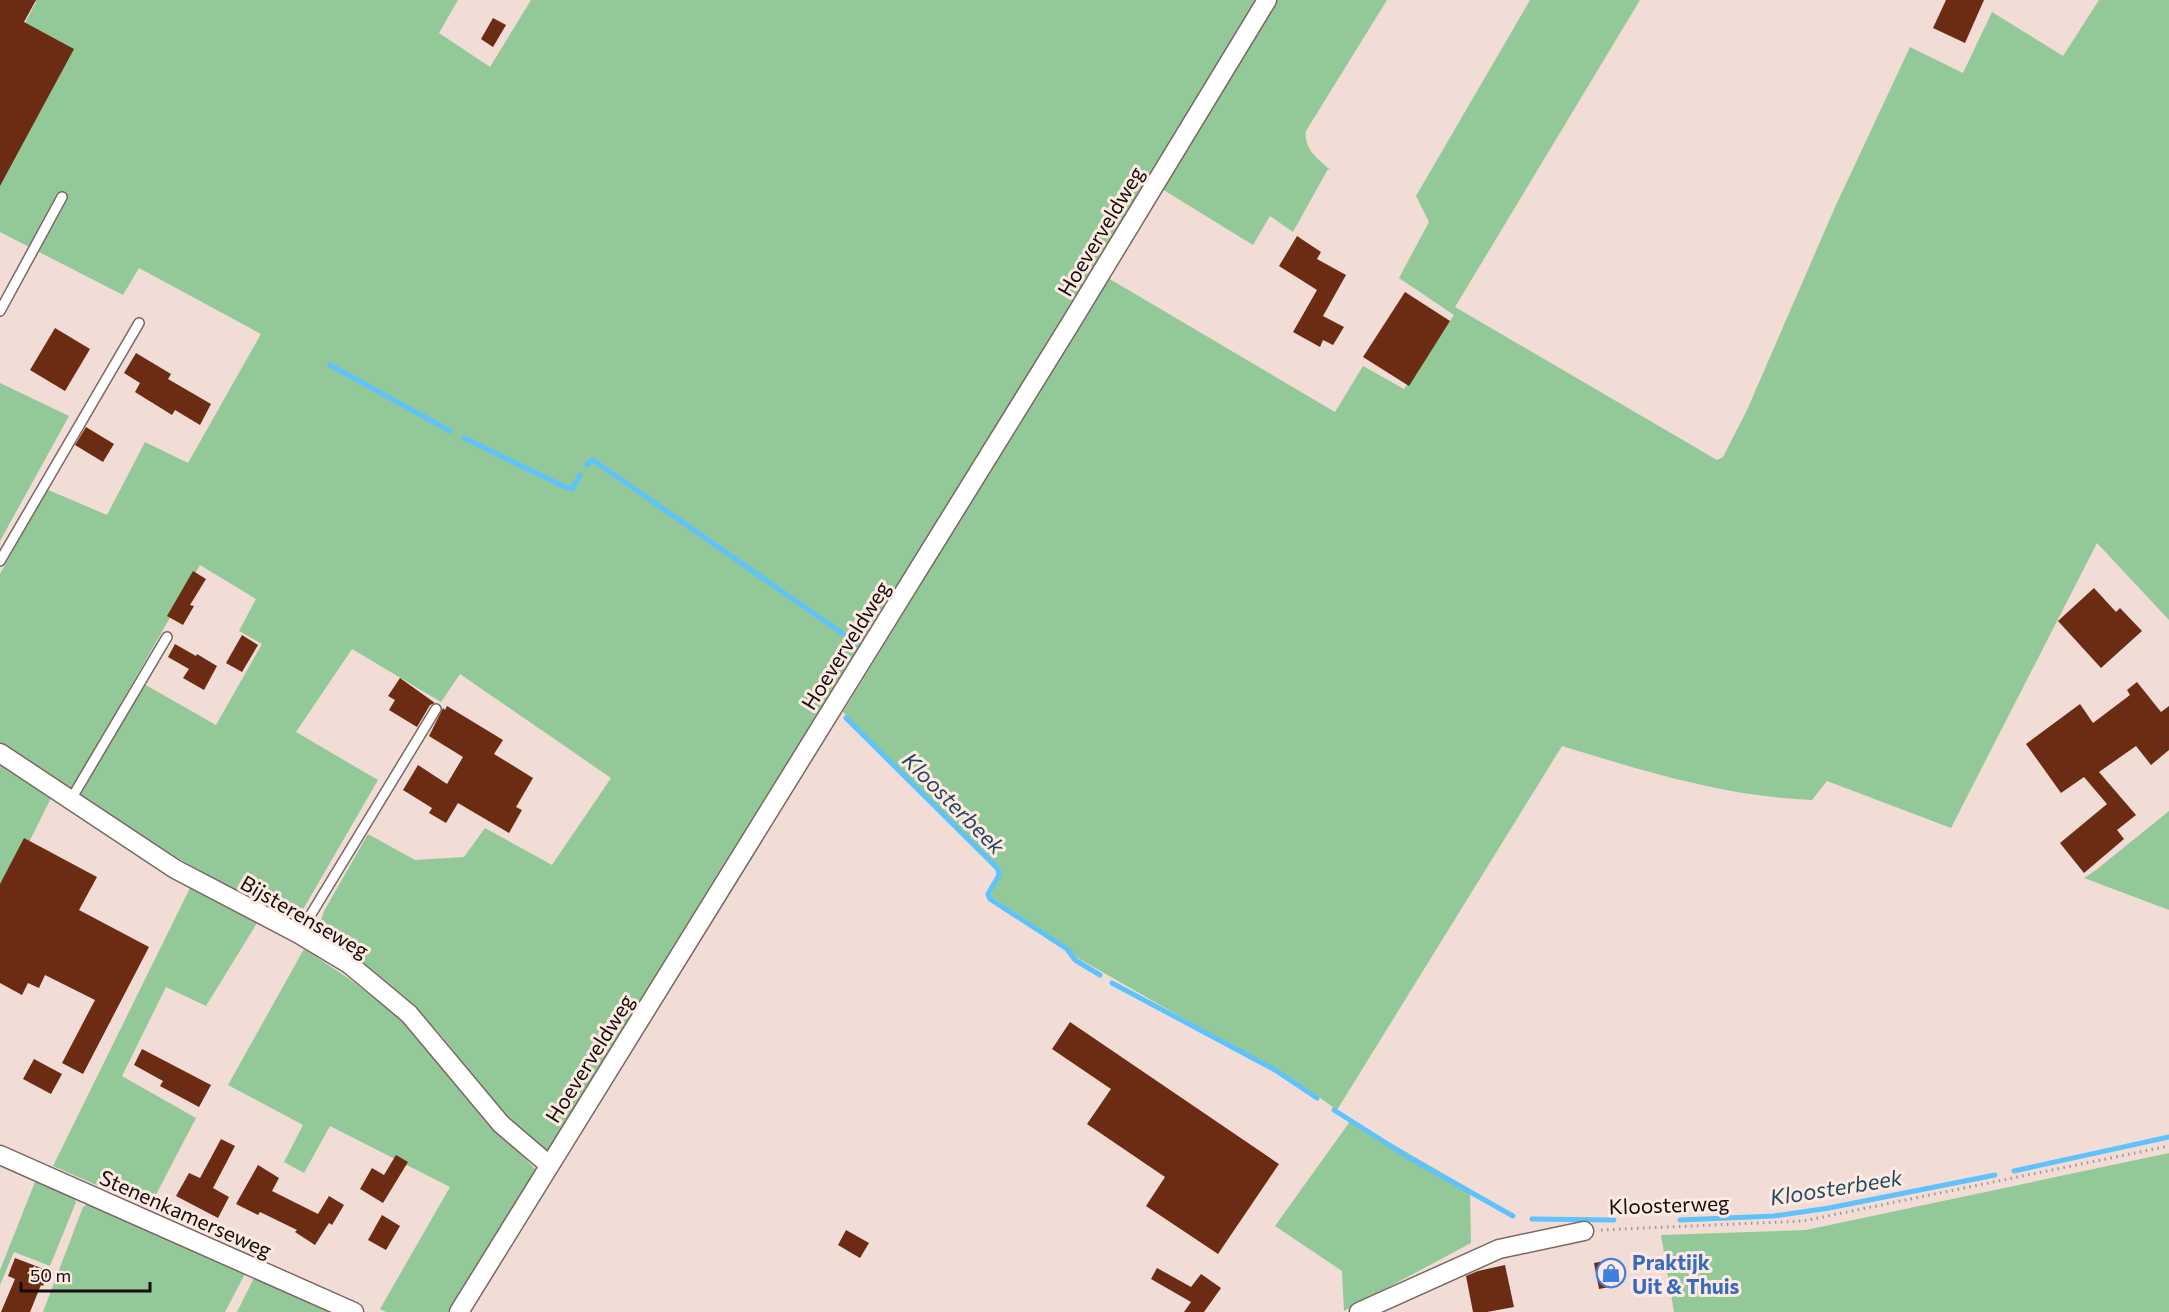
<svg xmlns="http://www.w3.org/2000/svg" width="2169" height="1312" font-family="Commissioner,sans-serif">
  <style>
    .green { fill: #93c898 }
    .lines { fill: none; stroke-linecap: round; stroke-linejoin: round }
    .stream { stroke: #5fc2fb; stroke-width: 5 }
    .building { fill: #6c2c13 }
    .lane-casing { stroke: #796862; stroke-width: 12 }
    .street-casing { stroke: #796862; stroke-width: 21 }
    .path { stroke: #a59590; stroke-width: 3; stroke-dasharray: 1.5 4.5; stroke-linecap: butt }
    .lane { stroke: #fff; stroke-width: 9 }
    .street { stroke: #fff; stroke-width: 18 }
    .labels { text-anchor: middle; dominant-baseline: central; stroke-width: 6; stroke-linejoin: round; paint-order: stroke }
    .street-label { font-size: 21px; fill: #140d0b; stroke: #feeae3 }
    .shop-label { font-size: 21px; font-weight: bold; fill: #366cbe; stroke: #feeae3; text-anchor: start }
    .water-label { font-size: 22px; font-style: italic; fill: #1f4960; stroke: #feeae3 }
  </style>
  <rect width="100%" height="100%" fill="#f1ddd6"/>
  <g class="green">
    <path d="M 32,0 L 458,0 L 439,33 L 490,67 L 531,0 L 1258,0 L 1132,210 L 550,1151 C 531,1148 508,1119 495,1104 C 471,1077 452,1045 426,1019 C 393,987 354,962 316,936 L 324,911 L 368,834 L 415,860 L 464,857 L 485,828 L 552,865 L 611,778 L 460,674 L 441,702 L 352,649 L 296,732 L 378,780 L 301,913 L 286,918 L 165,851 L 80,796 L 144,684 L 216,725 L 262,644 L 239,631 L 256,599 L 200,565 L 71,791 L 0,746 L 0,574 L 46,489 L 107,515 L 145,442 L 188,463 L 261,334 L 139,268 L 123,295 L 0,232 L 0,70 L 36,2 Z"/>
    <path d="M 1275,0 L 1387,0 L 1306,131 C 1303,149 1320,161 1332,171 L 1328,169 L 1293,232 L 1270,216 L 1253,245 L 1162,189 Z"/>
    <path d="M 1530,0 L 1640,0 L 1455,307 L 1717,460 L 1723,457 L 1747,410 L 1836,205 L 1910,47 L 1963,73 L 1992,12 L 2063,56 L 2099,0 L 2169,0 L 2169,620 L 2097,543 L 1951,828 L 1827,781 L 1812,800 C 1727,797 1643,771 1562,746 L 1337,1110 L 1309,1090 L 1069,953 L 1066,947 L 990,896 L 1001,873 L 843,712 L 1108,278 L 1335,412 L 1363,366 L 1404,389 L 1454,315 L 1399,278 L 1429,222 L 1416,196 Z"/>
    <path d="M 0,383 L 69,416 L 0,541 Z"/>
    <path d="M 0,765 L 51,798 L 0,901 Z"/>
    <path d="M 2169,811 L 2169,910 L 2084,878 L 2096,870 Z"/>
    <path d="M 190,888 L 257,923 L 206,1006 L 166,987 L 122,1076 L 196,1118 L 149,1208 L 53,1166 Z"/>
    <path d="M 304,949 L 348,978 L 406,1023 L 425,1044 L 469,1101 L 536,1170 L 531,1183 L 448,1312 L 386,1312 L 380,1309 L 450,1187 L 330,1126 L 304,1173 L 284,1162 L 303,1125 L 228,1085 Z"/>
    <path d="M 1351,1120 L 1470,1189 L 1471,1243 L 1344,1311 L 1342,1271 L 1275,1226 Z"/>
    <path d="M 2169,1153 L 2169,1312 L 1674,1312 L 1661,1235 L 1806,1230 Z"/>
    <path d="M 37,1177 L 73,1195 L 76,1202 L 50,1266 L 14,1252 L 0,1285 L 0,1270 Z"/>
    <path d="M 91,1202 L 246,1272 L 225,1312 L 43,1312 L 83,1207 Z"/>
    <path d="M 256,1274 L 341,1312 L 237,1312 Z"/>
  </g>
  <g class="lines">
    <g class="stream">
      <path d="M 330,365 L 450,431"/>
      <path d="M 464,438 L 565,487 L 572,489 L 580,475"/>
      <path d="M 587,465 L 590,461 L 593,460 L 862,647 L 862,650"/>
      <path d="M 846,718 L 998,869 L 999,875 L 988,894 L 990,899 L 1067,949 L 1075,960 L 1100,975"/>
      <path d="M 1112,983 L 1275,1070 L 1317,1098"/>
      <path d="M 1334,1110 L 1408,1157 L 1513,1216"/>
      <path d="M 2014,1171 L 2169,1137"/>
      <path d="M 1532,1219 L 1614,1220"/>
      <path d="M 1680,1220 L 1774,1216 L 1829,1208 L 1995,1175"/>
    </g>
  </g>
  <g class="building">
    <path d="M 0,0 L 36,0 L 24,22 L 74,49 L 0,186 Z"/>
    <path d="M 1946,0 L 1984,0 L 1965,43 L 1933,28 Z"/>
    <path d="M 493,18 L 506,25 L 493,47 L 481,39 Z"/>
    <path d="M 1297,236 L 1321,252 L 1317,259 L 1346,275 L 1323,316 L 1344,327 L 1333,345 L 1323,340 L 1320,347 L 1293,332 L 1317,290 L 1279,266 Z"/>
    <path d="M 1405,292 L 1450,321 L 1409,386 L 1363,357 Z"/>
    <path d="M 55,328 L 90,349 L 65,391 L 30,370 Z"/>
    <path d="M 136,353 L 171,374 L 168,379 L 211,404 L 200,425 L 175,410 L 172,415 L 135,392 L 140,383 L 124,373 Z"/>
    <path d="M 86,427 L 114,444 L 103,462 L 75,445 Z"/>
    <path d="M 193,571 L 206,579 L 190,605 L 194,606 L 183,625 L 167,616 Z"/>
    <path d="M 2094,588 L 2116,612 L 2120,608 L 2142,631 L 2101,668 L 2058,621 Z"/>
    <path d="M 242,635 L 258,645 L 242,672 L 226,663 Z"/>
    <path d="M 175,644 L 196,656 L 197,654 L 217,666 L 204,690 L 183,678 L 189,669 L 168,657 Z"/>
    <path d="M 400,678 L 435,703 L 430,705 L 417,727 L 389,710 L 395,700 L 388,696 Z"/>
    <path d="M 2137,682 L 2161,712 L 2169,706 L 2169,750 L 2151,765 L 2136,746 L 2099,772 L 2136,815 L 2117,830 L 2124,839 L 2084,873 L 2060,843 L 2107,804 L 2084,777 L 2061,793 L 2026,744 L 2080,704 L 2093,723 L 2130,695 L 2127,690 Z"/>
    <path d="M 447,706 L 503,740 L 494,754 L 533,778 L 516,807 L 522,810 L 509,833 L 458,803 L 446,823 L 429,813 L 432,808 L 403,790 L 418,765 L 447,784 L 463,757 L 429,736 L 443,708 L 445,710 Z"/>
    <path d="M 24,838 L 97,877 L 79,910 L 149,947 L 83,1074 L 62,1063 L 95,1000 L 45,975 L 39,988 L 28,983 L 22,995 L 0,983 L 0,884 Z"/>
    <path d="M 1070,1022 L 1279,1164 L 1218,1254 L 1146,1206 L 1165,1177 L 1087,1124 L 1111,1089 L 1052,1049 Z"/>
    <path d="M 142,1049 L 211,1085 L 199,1107 L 160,1086 L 163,1081 L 134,1065 Z"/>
    <path d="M 34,1059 L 62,1074 L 51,1094 L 23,1079 Z"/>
    <path d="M 221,1139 L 235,1146 L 213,1188 L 229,1197 L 218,1218 L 176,1196 L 189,1173 L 200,1178 Z"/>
    <path d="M 396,1155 L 408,1162 L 383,1203 L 360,1189 L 372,1168 L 384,1175 Z"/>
    <path d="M 258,1165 L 279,1178 L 272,1191 L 318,1214 L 329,1196 L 344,1205 L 332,1225 L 329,1223 L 315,1245 L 295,1232 L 297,1230 L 260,1212 L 258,1215 L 236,1204 Z"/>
    <path d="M 382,1215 L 400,1226 L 386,1250 L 368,1240 Z"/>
    <path d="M 846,1230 L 869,1243 L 860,1258 L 838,1245 Z"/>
    <path d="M 15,1258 L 49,1271 L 43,1286 L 41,1285 L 30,1312 L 1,1312 L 15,1279 L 8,1276 Z"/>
    <path d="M 1615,1259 L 1620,1285 L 1599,1289 L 1594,1263 Z"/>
    <path d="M 1505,1265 L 1514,1307 L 1487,1312 L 1473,1312 L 1466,1276 L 1478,1271 Z"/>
    <path d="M 1157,1268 L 1191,1287 L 1201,1274 L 1221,1288 L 1204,1312 L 1184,1312 L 1191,1302 L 1151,1279 Z"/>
  </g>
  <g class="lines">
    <g class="lane-casing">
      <g id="lane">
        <path d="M 0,311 L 62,197"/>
        <path d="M 0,561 L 139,323"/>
        <path d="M 70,801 L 167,637"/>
        <path d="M 299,934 L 436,709"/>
      </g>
    </g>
    <g class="street-casing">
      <g id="street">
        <path d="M 0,753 L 175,869 L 299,934 L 349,964 L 409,1014 L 501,1124 L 549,1165"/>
        <path d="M 0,1155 L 354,1312"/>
        <path d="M 459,1312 L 1072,321 L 1267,0"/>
        <path d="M 1359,1312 L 1499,1249 L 1584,1231"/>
      </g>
    </g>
    <path class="path" d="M 1601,1230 L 1803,1221 L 2169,1146"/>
    <use href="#lane" class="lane"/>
    <use href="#street" class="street"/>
  </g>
  <defs>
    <g id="shop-ring" transform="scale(1.5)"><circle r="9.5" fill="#feeae3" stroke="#3f7fe0" stroke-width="1.5"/><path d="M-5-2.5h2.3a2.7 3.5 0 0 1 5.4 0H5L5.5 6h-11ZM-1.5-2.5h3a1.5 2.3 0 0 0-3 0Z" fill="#3f7fe0"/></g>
  </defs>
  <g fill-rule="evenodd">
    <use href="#shop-ring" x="1611" y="1273"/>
  </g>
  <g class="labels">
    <g class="street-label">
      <text transform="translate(1100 231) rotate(-59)">Hoeverveldweg</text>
      <text transform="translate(845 645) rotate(-58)">Hoeverveldweg</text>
      <text transform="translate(305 916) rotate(30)">Bijsterenseweg</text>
      <text transform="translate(589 1058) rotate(-58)">Hoeverveldweg</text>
      <text transform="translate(1669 1204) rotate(-2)">Kloosterweg</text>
      <text transform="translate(186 1213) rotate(24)">Stenenkamerseweg</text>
    </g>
    <g class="shop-label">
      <text x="1632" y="1261">Praktijk<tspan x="1632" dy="24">Uit &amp; Thuis</tspan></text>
    </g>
    <g class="water-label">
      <text transform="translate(954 803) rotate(45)">Kloosterbeek</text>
      <text transform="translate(1836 1187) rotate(-9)">Kloosterbeek</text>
    </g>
  </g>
  <path d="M21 1282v9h129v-9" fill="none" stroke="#140d0b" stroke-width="3"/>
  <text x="30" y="1282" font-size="18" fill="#140d0b" stroke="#feeae3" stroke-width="4.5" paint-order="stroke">50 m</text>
</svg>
